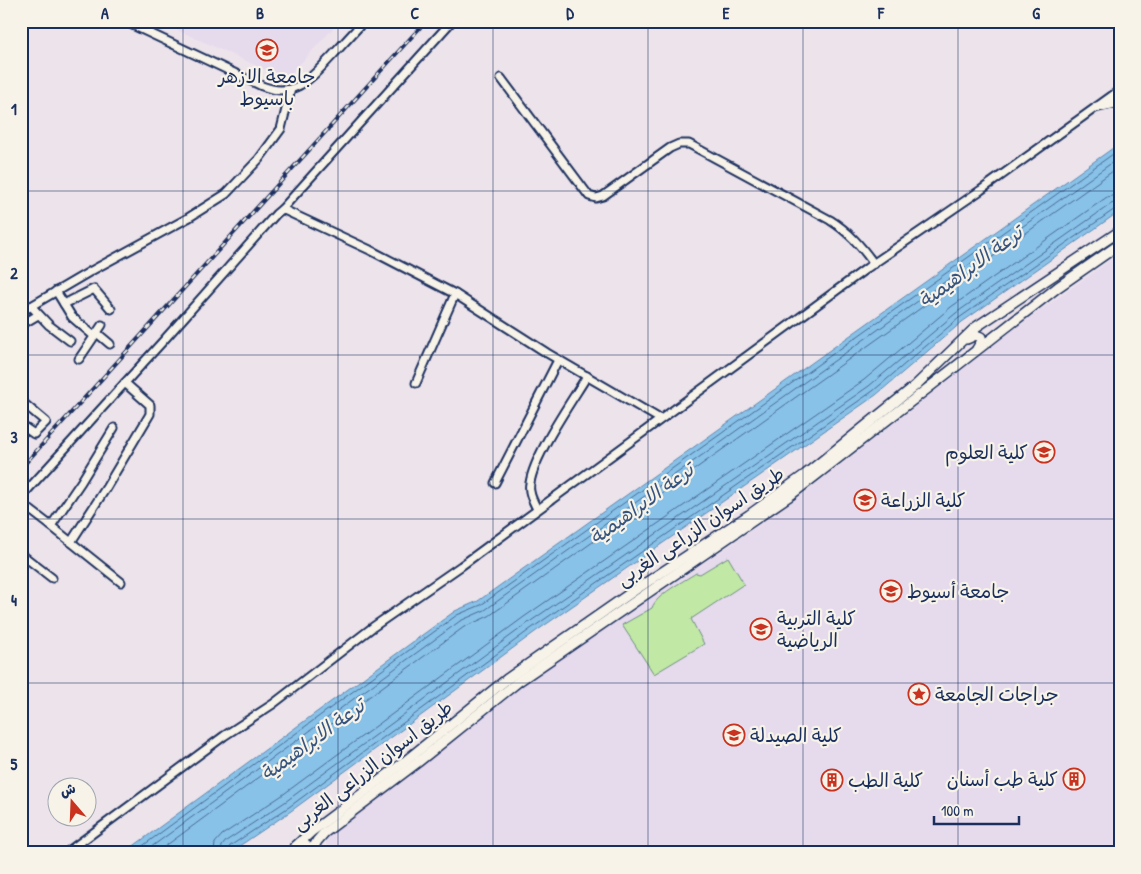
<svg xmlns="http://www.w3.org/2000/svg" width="1141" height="874" font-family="'Patrick Hand','Playpen Sans Arabic',sans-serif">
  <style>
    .built { fill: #e6daed }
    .green { fill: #c1e9a5; stroke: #6e8c82 }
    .water { fill: #89c2e8; stroke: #5d87b1 }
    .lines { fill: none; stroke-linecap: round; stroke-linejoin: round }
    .shore { stroke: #476a95; stroke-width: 1 }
    .minor-casing { stroke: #1b2f5e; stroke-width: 11 }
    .major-casing { stroke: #1b2f5e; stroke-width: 12 }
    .minor { stroke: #f7f3e8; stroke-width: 7 }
    .major { stroke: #f7f3e8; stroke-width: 9 }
    .rail-casing { stroke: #1b2f5e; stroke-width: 4 }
    .rail { stroke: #f7f3e8; stroke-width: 2; stroke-dasharray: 5.5; stroke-linecap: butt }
    .grid { fill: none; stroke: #1b2f5e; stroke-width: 1; stroke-opacity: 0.55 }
    .labels { text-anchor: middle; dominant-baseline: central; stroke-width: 4.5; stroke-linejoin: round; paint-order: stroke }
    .poi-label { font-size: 19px; fill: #1b2f5e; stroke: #f7f3e8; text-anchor: start }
    .street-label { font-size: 19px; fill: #1b2f5e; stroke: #f7f3e8 }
    .water-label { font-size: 20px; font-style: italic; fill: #365480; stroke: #f7f3e8 }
    .neatline { fill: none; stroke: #1b2f5e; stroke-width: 2 }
    .grid-label { font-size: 16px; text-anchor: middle; font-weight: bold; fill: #1b2f5e }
  </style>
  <rect width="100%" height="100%" fill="#ede4eb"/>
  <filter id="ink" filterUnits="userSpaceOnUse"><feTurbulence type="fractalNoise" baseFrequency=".02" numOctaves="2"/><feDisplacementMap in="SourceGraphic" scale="10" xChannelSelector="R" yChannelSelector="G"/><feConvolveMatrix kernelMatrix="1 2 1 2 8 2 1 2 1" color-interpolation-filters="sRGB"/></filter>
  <g filter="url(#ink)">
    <g class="built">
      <path d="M 157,21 L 340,21 L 286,79 Z"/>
      <path d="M 1120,253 L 1120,853 L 330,853 L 328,850 L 326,843 L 328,837 L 402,782 L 498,704 L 545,669 L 729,546 L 802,495 L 1017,327 Z"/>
    </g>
    <path class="green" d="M 728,557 L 744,584 L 691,619 L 704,644 L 654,674 L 622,625 L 652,608 C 656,595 684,581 696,573 L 700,574 Z"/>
    <path class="water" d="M 1120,143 L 1120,211 L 962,322 L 876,395 L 535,632 L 291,811 L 229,853 L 124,853 L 455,611 L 478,601 Z"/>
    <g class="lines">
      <g class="shore">
        <path d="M 133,853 L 457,615 L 481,605 L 1120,149"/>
        <path d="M 143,853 L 460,621 L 485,610 L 1120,157"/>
        <path d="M 156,853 L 464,627 L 489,616 L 1120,166"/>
        <path d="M 214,853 L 215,843 L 222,835 L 281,796 L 524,617 L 864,380 L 951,307 L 1107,197 L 1120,194"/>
        <path d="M 221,853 L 222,846 L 226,841 L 285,802 L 528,623 L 869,386 L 956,313 L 1111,204 L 1120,201"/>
        <path d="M 227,853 L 230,846 L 289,807 L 532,628 L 873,391 L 959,318 L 1115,209 L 1120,208"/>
      </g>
      <g class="minor-casing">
        <g id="minor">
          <path d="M 124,21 L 262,86 C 295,99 311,78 332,56 C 343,44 353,33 364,21"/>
          <path d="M 501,78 L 589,196 L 596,198 L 603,196 L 670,148 L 679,144 L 689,144 L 830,220 C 849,232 861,246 874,264"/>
          <path d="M 282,209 L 452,21"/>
          <path d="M 56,291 L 72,317 L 94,336"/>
          <path d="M 64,304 L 94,289 L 111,309"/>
          <path d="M 31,306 L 49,325 L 70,341"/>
          <path d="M 21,312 L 91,271 L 188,218 L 226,194 L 259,159 L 281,129 L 291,89"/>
          <path d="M 21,325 L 38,315"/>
          <path d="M 97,333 L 110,344"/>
          <path d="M 79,359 L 102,325"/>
          <path d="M 416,383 L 455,294"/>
          <path d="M 21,401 L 46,422 L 34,434 L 21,425"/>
          <path d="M 495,483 L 558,360"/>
          <path d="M 21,497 L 164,340 L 276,214 L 282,209 L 370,250 L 455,294 L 547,353 L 660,419"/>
          <path d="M 21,507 L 24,509 L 29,509 L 51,526 L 121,582"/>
          <path d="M 537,509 C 533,501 528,492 530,483 C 534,455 571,402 587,376"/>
          <path d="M 51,526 L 81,482 L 114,428"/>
          <path d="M 71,542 L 106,488 L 150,414 L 150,405 L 125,383"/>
          <path d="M 21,554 L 52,578"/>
          <path d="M 66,853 L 224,736 L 273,704 L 373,627 L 461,566 L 867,268 L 981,190 L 1120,90"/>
        </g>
      </g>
      <g class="major-casing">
        <g id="major">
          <path d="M 1097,107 L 1120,102"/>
          <path d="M 967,339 L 976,335 L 981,337 L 982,341 L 977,349"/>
          <path d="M 296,846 L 311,832 L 403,763 L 507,679 L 635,590 L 749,515 L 806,474 L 915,386 L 976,327 L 1120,231"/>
          <path d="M 312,851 L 317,841 L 324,833 L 418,762 L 519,681 L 792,494 L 1058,287 L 1120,244"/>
          <path d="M 292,853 L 296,846 L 304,844 L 310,848 L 312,853"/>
        </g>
      </g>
      <use href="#minor" class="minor"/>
      <use href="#major" class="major"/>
      <g class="rail-casing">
        <path id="rail" d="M 21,468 L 426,21"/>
      </g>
      <use href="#rail" class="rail"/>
    </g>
  </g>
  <path class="grid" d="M 183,21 L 183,853M 338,21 L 338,853M 493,21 L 493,853M 648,21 L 648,853M 803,21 L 803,853M 958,21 L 958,853M 21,191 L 1120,191M 21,355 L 1120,355M 21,519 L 1120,519M 21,683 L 1120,683"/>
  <defs>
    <g id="university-ring" transform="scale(1.125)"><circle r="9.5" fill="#f7f3e8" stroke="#c8321e" stroke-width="1.5"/><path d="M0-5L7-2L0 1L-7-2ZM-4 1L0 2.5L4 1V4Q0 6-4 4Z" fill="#c8321e"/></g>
    <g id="sight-ring" transform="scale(1.125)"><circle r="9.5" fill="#f7f3e8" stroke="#c8321e" stroke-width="1.5"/><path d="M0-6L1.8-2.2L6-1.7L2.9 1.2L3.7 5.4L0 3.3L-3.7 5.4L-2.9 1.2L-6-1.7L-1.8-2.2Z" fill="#c8321e"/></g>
    <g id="school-ring" transform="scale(1.125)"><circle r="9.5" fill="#f7f3e8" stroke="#c8321e" stroke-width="1.5"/><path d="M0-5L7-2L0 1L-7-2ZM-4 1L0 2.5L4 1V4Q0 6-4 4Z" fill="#c8321e"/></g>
    <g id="building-ring" transform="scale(1.125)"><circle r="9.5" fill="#f7f3e8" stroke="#c8321e" stroke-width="1.5"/><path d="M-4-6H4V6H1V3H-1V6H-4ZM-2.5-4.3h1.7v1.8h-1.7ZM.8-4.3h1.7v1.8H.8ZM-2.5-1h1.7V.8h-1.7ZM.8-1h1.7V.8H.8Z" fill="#c8321e"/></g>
  </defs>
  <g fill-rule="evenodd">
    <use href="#university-ring" x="267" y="50"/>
    <use href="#university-ring" x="1044" y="452"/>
    <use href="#university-ring" x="865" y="500"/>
    <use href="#university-ring" x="891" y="591"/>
    <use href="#university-ring" x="761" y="629"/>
    <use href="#sight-ring" x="919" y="694"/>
    <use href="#school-ring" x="734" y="735"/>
    <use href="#building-ring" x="1074" y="779"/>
    <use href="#building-ring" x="832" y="780"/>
  </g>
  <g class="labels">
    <g class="poi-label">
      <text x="267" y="76" text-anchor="middle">جامعة الازهر<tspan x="267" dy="22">باسيوط</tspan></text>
      <text x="1028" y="452" text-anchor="end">كلية العلوم</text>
      <text x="881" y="500">كلية الزراعة</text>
      <text x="907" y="591">جامعة أسيوط</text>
      <text x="777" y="618">كلية التربية<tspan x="777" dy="22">الرياضية</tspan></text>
      <text x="935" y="694">جراجات الجامعة</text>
      <text x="750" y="735">كلية الصيدلة</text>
      <text x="1058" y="779" text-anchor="end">كلية طب أسنان</text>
      <text x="848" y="780">كلية الطب</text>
    </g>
    <g class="street-label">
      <text transform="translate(700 526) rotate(-34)">طريق اسوان الزراعى الغربى</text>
      <text transform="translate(372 765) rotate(-38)">طريق اسوان الزراعى الغربى</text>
    </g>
    <g class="water-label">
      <text transform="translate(970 266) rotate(-36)">ترعة الابراهيمية</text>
      <text transform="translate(641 503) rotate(-36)">ترعة الابراهيمية</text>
      <text transform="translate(312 739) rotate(-36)">ترعة الابراهيمية</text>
    </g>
  </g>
  <rect width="1141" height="874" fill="none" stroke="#f7f3e8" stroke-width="55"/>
  <g transform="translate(72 802) rotate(341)"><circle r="24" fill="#f7f3e8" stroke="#9fa5b1"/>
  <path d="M0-4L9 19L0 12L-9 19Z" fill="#c8321e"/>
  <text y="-8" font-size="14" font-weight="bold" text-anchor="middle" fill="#1b2f5e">ش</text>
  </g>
  <path d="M934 816v8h85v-8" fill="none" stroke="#1b2f5e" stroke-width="2.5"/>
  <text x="941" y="816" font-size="15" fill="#1b2f5e" stroke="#f7f3e8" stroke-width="4" paint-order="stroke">100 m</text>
  <rect x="28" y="28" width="1086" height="818" class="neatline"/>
  <g class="grid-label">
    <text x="105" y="19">A</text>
    <text x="260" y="19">B</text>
    <text x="415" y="19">C</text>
    <text x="570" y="19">D</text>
    <text x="726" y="19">E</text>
    <text x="881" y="19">F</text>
    <text x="1036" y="19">G</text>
    <text x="14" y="115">1</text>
    <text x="14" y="279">2</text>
    <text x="14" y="443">3</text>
    <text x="14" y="606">4</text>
    <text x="14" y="770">5</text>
  </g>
</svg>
